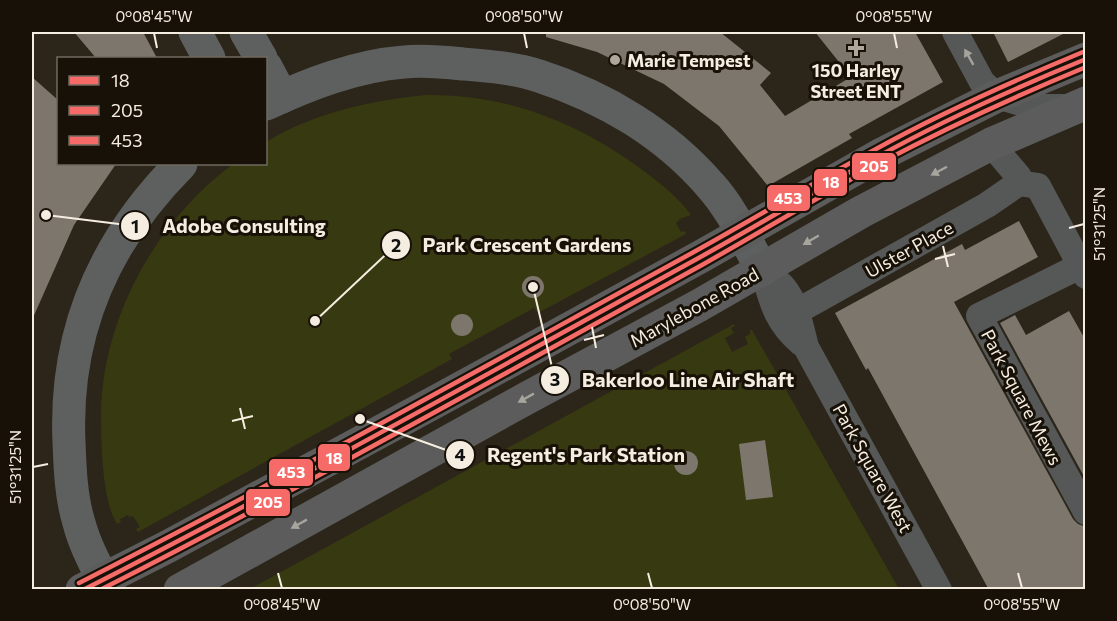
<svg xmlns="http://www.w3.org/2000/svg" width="1117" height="621" font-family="Commissioner,sans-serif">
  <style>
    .garden { fill: #373911 }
    .building { fill: #7d766d }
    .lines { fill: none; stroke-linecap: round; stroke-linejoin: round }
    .minor { stroke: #565858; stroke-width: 26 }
    .major { stroke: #5e6060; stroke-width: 33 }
    .highway { stroke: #5b5c5b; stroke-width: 33 }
    .bus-1-casing { stroke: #171108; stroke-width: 9 }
    .bus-2-casing { stroke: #171108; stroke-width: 9 }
    .bus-3-casing { stroke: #171108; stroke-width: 9 }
    .bus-1 { stroke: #f66b68; stroke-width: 4.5 }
    .bus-2 { stroke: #f66b68; stroke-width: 4.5 }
    .bus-3 { stroke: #f66b68; stroke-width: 4.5 }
    .oneway { fill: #a6a29c }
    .oneway2 { fill: #a8a49e }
    .ticks { fill: none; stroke: #f6ede1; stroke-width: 2 }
    .poi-dot { fill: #afa79b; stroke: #171108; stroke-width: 2 }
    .labels { text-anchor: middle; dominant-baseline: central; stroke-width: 6; stroke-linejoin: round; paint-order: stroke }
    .poi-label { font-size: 18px; font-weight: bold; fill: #f6ede1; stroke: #171108; text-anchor: start }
    .street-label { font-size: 18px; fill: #f6ede1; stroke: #171108 }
    .leader { fill: none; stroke: #f6ede1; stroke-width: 2 }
    .callout-dot { fill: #f6ede1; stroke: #171108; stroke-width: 2 }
    .mark-label { font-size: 18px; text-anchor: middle; font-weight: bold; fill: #111 }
    .callout-label { font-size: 20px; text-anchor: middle; font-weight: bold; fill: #f6ede1; stroke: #171108; stroke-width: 6; stroke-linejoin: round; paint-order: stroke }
    .line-badge { stroke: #171108; stroke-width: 2 }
    .badge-label { font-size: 16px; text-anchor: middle; font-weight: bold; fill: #fff }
    .neatline { fill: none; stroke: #f6ede1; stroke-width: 2 }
    .ticks-label { font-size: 15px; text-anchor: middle; fill: #f6ede1 }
  </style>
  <rect width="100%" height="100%" fill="#2c251a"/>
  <g class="garden">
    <path d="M 427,95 C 505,94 574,121 637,166 C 656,180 677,195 691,215 L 679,219 L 679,221 L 676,223 L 681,232 L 685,231 L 686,234 L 538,313 L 534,308 L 449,354 L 452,359 L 138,532 L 136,529 L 140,527 L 133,516 L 130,517 L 128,515 L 120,519 L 121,522 L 117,524 C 106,507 103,473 102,452 C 101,429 100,407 103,384 C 114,298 164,215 233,164 L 266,164 L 266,142 C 313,113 372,100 427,95 Z"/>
    <path d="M 734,324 L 735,326 L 731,328 L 734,333 L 725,338 L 732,352 L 748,344 L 745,337 L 751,333 L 749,330 L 752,330 L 899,589 L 248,590 Z"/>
  </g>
  <g class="building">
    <path d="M 74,32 L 143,32 L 157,58 L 96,58 Z"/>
    <path d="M 546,32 L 720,32 L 771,73 L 760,85 L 785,116 L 851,77 L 815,32 L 915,32 L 943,82 L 849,134 L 852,138 L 768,186 L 719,126 L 664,84 L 597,52 L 546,37 Z"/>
    <path d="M 993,32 L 1067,32 L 1008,62 Z"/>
    <path d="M 32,77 L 58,100 L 58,164 L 116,164 L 74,225 L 32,320 Z"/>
    <path d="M 1019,221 L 1038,257 L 954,302 L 1073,519 L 1078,524 L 1086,527 L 1086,590 L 989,590 L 868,368 L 866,370 L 835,313 L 962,244 L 965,250 Z"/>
    <circle cx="533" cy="287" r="11"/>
    <path d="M 1069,311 L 1086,341 L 1086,480 L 1000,323 L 1015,315 L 1026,335 Z"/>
    <circle cx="462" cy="325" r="11"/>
    <path d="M 765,440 L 773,497 L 746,500 L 739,444 Z"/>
    <circle cx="686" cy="463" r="12"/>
  </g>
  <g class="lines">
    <g class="minor">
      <path d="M 955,32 L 982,82 L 997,96 L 1034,107 L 1069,107"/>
      <path d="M 991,144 L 1019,177 L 1019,183"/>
      <path d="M 1019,183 L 1038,186 L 1086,276"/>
      <path d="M 1080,266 L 979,316 L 1086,512"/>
      <path d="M 762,270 C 769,276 779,281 784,288 C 797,304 801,328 806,347 L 939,590"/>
      <path d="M 763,271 C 772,302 776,322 801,343"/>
      <path d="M 796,312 L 987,205 L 1019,183"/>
    </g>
    <g class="major">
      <path d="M 195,32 L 209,58"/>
      <path d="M 246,32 L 261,58"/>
      <path d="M 266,67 L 282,97"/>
      <path d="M 266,104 C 309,84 355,66 404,62 C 423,60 444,62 463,64 C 488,66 515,68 539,76 C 604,97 665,133 710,185 C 732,209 746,241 762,270"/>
      <path d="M 109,590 C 97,568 85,546 79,523 C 71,497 70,469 69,442 C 64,332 104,241 181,164"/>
    </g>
    <g class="highway">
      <path d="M 82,590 L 167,547 L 446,396 L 700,257 L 880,155 L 997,96 L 1086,59"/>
      <path d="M 180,590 L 527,398 L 698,306 L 861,212 L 991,144 L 1086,103"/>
    </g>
    <g class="bus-1-casing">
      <path id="bus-1" d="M 83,590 C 290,485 492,371 695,260 C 757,226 817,189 879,156 C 946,119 1015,88 1086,59"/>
    </g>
    <g class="bus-2-casing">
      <path id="bus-2" d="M 100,590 C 303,487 502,375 702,265 C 762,231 822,195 882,162 C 948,127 1016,96 1086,67"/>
    </g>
    <g class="bus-3-casing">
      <path id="bus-3" d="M 79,583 C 286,478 489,364 692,253 C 754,219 814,182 876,149 C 943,112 1013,81 1083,52"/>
    </g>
    <use href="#bus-1" class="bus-1"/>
    <use href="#bus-2" class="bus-2"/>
    <use href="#bus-3" class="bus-3"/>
  </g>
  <defs><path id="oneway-solid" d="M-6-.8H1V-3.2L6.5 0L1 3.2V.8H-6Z" transform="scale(1.5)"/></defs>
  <use class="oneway" href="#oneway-solid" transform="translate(969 57) rotate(-119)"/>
  <g class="oneway2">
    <use href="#oneway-solid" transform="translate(939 171) rotate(152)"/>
    <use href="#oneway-solid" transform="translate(811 240) rotate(150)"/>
    <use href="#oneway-solid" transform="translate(526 398) rotate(151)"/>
    <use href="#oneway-solid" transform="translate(299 524) rotate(151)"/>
  </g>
  <path class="ticks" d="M 154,33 L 157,48M 524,33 L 527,48M 894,33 L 897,48M 1069,228 L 1084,224M 943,246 L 948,267M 935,259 L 955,254M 592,327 L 596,348M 584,340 L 604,335M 240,408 L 245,429M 232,421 L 253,416M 33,467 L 48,464M 278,573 L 282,588M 648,573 L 652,588M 1018,573 L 1022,588"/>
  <g class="poi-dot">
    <path d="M853 39h6v6h6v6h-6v6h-6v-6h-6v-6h6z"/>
    <circle cx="615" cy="60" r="6"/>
  </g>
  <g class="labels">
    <g class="poi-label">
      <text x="627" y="60">Marie Tempest</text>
      <text x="856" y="70" text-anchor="middle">150 Harley<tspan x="856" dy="21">Street ENT</tspan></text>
    </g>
    <g class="street-label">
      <text transform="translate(909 249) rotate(-29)">Ulster Place</text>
      <text transform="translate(694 307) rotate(-29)">Marylebone Road</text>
      <text transform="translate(1022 397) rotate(62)">Park Square Mews</text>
      <text transform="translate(873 468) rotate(61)">Park Square West</text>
    </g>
  </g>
  <path class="leader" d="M46 215L135 226M315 321L396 245M533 287L555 380M360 419L460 455"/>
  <g class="callout-dot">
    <circle cx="46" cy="215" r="6"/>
    <circle cx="315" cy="321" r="6"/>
    <circle cx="533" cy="287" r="6"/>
    <circle cx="360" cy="419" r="6"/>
    <circle cx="135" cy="226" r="15"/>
    <circle cx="396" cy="245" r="15"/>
    <circle cx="555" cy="380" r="15"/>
    <circle cx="460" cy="455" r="15"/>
  </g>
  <g class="mark-label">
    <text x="135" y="233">1</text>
    <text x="396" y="252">2</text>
    <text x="555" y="386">3</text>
    <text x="460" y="461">4</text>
  </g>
  <g class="callout-label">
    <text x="244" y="233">Adobe Consulting</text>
    <text x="527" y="252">Park Crescent Gardens</text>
    <text x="688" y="387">Bakerloo Line Air Shaft</text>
    <text x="586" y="462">Regent's Park Station</text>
  </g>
  <g class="line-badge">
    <rect x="851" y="152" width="46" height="29" rx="6" fill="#f66b68"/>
    <rect x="813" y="168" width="35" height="29" rx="6" fill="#f66b68"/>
    <rect x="766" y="184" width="45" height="28" rx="6" fill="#f66b68"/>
    <rect x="317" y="443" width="34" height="29" rx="6" fill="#f66b68"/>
    <rect x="268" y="458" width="46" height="29" rx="6" fill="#f66b68"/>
    <rect x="245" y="488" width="46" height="29" rx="6" fill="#f66b68"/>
  </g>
  <g class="badge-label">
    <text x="874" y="172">205</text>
    <text x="831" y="188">18</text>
    <text x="788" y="204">453</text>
    <text x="334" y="464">18</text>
    <text x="291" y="478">453</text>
    <text x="268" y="508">205</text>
  </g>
  <rect width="1117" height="621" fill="none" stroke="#171108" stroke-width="66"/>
  <rect x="57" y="57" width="210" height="108" fill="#171108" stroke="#70695f" stroke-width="1.5"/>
  <rect x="69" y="76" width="30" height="9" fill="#f66b68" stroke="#70695f" stroke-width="1.5"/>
  <text x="111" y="87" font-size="18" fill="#f6ede1">18</text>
  <rect x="69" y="106" width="30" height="9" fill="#f66b68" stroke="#70695f" stroke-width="1.5"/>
  <text x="111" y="117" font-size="18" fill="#f6ede1">205</text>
  <rect x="69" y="136" width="30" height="9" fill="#f66b68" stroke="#70695f" stroke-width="1.5"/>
  <text x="111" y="147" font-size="18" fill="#f6ede1">453</text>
  <rect x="33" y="33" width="1051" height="555" class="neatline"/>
  <g class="ticks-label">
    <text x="154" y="22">0°08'45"W</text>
    <text x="524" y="22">0°08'50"W</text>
    <text x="894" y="22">0°08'55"W</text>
    <text transform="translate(1100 224) rotate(-90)" y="5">51°31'25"N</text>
    <text transform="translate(16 467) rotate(-90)" y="5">51°31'25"N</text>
    <text x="282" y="610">0°08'45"W</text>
    <text x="652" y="610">0°08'50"W</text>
    <text x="1022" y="610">0°08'55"W</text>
  </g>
</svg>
